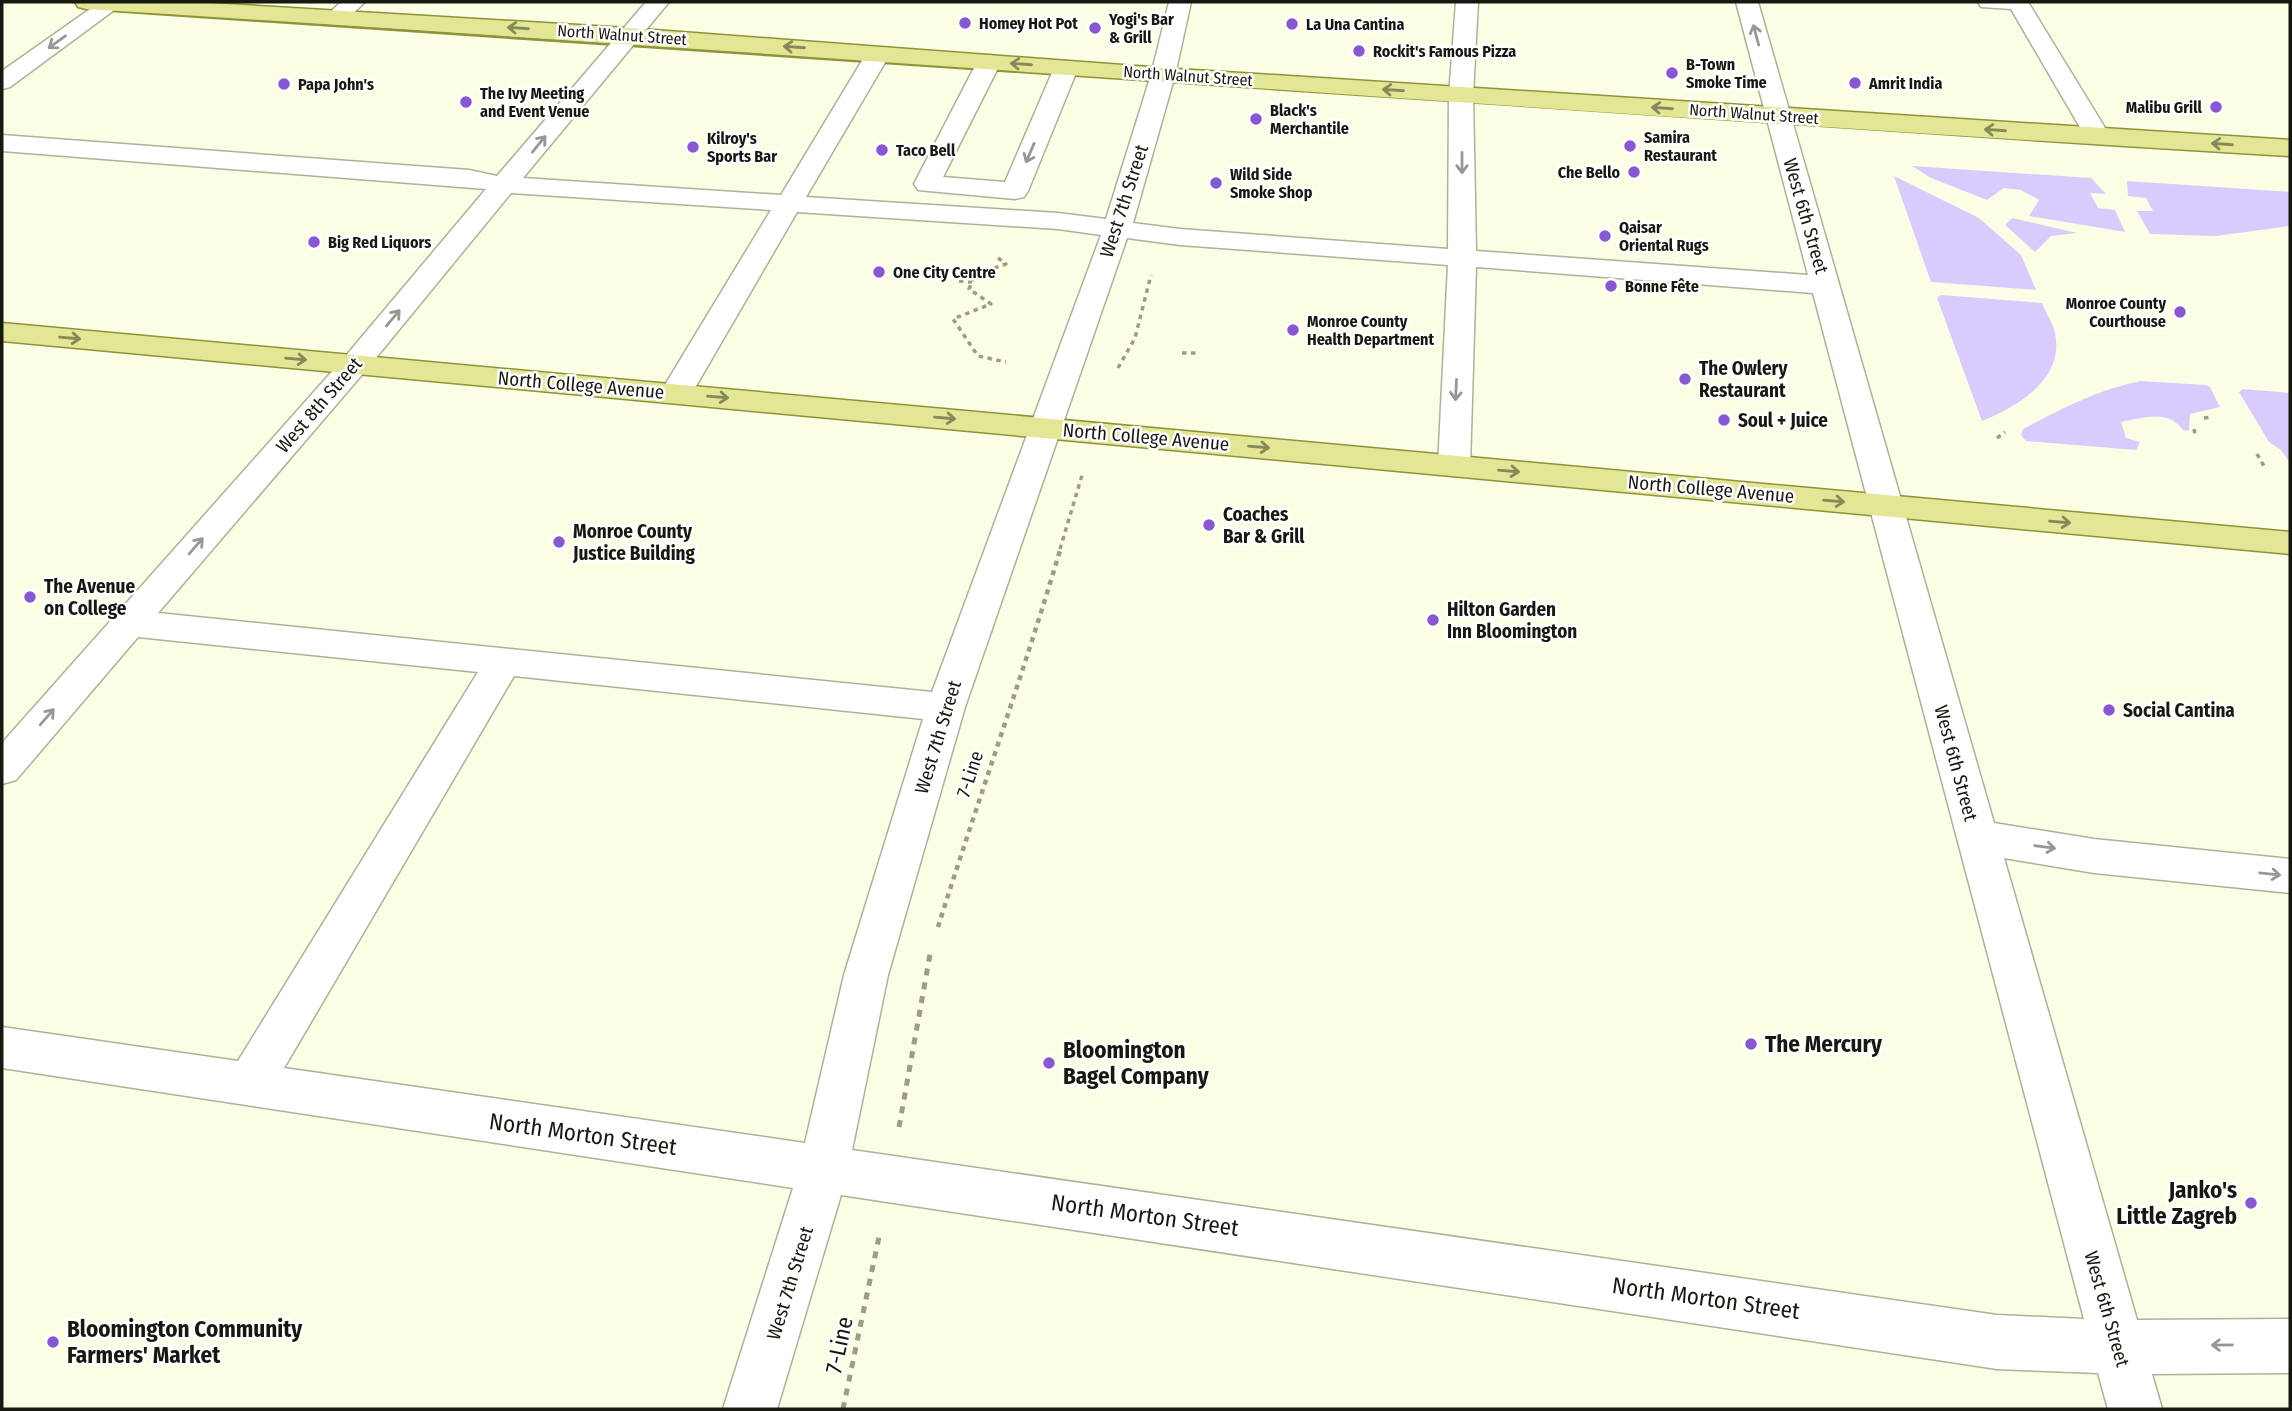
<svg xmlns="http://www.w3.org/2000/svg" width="2292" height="1411" font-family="'Fira Sans Condensed',sans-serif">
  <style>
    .green { fill: #dacbff }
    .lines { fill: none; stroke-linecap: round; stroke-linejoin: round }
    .minor-casing { stroke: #aeb198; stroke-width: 3 }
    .major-casing { stroke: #8e9339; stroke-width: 3 }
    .path-far2 { stroke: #9b9d8a; stroke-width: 3.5; stroke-dasharray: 4.5 4.5; stroke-linecap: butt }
    .path-far1 { stroke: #9b9d8a; stroke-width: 4.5; stroke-dasharray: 5 5; stroke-linecap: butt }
    .path { stroke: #9b9d8a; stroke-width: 5; stroke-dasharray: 7 7; stroke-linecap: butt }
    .minor { fill: #fff; fill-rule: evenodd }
    .major { fill: #e2e695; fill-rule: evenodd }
    .oneway { stroke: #878959 }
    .oneway2 { stroke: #979793 }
    .poi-dot { fill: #8758d2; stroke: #fff; stroke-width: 2.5 }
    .labels { text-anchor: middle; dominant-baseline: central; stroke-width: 5; stroke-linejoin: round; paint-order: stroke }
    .far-poi-label { font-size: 16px; font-weight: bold; fill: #17180f; stroke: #fff; text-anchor: start }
    .far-street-label { font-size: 16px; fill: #17180f; stroke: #fff }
    .street-label { font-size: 19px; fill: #17180f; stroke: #fff }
    .poi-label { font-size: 19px; font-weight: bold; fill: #17180f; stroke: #fff; text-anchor: start }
    .near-poi-label { font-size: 23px; font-weight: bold; fill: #17180f; stroke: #fff; text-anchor: start }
    .near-street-label { font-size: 23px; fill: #17180f; stroke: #fff }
  </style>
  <rect width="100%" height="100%" fill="#fbfee4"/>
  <g class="green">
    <path d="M 1912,166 L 2091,178 L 2106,194 L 2090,193 L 2098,208 L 2115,210 L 2125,232 L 2029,216 L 2039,200 L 2021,190 L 2004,188 L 1987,200 L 1931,178 Z"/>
    <path d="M 1894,176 L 1979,218 L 2021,255 L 2036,290 L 1931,282 Z"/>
    <path d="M 2127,181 L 2290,192 L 2290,226 L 2216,236 L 2150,234 L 2137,211 L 2153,211 L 2146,198 L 2128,196 Z"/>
    <path d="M 2012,218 L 2077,233 L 2051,236 L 2035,252 L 2005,225 Z"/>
    <path d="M 1941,295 L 2042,303 C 2046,313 2053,323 2055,333 C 2065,379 2017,407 1982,421 L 1937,298 Z"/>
    <path d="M 2141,381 L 2206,385 L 2210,387 L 2220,407 L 2190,414 L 2189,431 L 2183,430 C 2167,409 2145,418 2121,422 L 2126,438 L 2140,442 L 2136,450 L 2026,441 L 2021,435 L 2023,429 C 2061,409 2099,389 2141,381 Z"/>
    <path d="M 2243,389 L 2290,393 L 2290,463 L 2281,450 L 2269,442 L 2239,392 Z"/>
  </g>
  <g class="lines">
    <g class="minor-casing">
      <g id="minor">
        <path d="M 100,2 L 125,2 L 10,87 L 2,89 L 2,71 Z"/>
        <path d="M 341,2 L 365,2 L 345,21 L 329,21 L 326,16 Z"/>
        <path d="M 646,2 L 669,2 L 523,178 L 781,195 L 866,54 L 870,49 L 886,49 L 890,54 L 806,197 L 1058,213 L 1106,219 L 1151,75 L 1169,2 L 1191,2 L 1175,75 L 1133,223 L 1180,229 L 1448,249 L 1449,95 L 1456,2 L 1478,2 L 1473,95 L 1476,251 L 1808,275 L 1736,2 L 1758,2 L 1994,823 L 2094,839 L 2290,859 L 2290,893 L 2094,873 L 2004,858 L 2137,1320 L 2290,1319 L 2290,1373 L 2152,1374 L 2162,1409 L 2108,1409 L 2098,1373 L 1997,1369 L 841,1195 L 777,1409 L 723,1409 L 793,1188 L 2,1068 L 2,1027 L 238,1061 L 478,672 L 138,637 L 16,780 L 2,784 L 2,743 L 344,358 L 486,189 L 2,151 L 2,135 L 469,170 L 497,176 ZM 511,193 L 771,210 L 660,393 L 665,400 L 676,402 L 687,400 L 692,393 L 797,212 L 1058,229 L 1101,235 L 932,692 L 158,613 L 366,370 ZM 1127,238 L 1180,245 L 1448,265 L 1438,466 L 1442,473 L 1454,476 L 1466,473 L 1470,466 L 1476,267 L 1813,293 L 2084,1319 L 1997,1315 L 852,1150 L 888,975 L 965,707 ZM 514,676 L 923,719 L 844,975 L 805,1143 L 284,1068 Z"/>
        <path d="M 1978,2 L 2028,2 L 2110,136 L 2106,141 L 2097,144 L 2088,141 L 2011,9 L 1981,7 Z"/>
        <path d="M 989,55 L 997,57 L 1001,62 L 943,177 L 1005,182 L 1054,68 L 1058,63 L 1074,63 L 1078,68 L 1028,191 L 1024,197 L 1015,199 L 918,190 L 914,184 L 977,62 L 981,57 Z"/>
      </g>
    </g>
    <g class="major-casing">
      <g id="major">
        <path d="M 75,2 L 192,2 L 628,28 L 1163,68 L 2290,140 L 2290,156 C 1555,113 821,54 86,9 L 78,7 Z"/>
        <path d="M 2,323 L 2290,532 L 2290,554 L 2,341 Z"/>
      </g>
    </g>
    <g class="path-far2">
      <path d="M 998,258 L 1006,264 L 975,275 L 969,289 L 991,304 L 953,319 L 978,356 L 1006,362"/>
      <path d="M 959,281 L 972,282"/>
      <path d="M 1182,353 L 1200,353"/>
      <path d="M 1118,368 L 1135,338 L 1151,275"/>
      <path d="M 2204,418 L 2212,417"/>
      <path d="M 2194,429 L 2195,434"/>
      <path d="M 1997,438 L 2005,432"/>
      <path d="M 2257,454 L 2265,468"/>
      <path d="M 1060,549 L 1083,472"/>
    </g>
    <path class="path-far1" d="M 938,927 C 978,800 1023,675 1061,547"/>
    <g class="path">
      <path d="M 899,1127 L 931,949"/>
      <path d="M 843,1409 L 880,1232"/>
    </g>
    <use href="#minor" class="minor"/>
    <use href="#major" class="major"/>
  </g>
  <defs><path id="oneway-shaft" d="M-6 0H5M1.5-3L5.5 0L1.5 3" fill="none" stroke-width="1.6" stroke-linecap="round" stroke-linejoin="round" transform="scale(1.75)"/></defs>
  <g class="oneway">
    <use href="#oneway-shaft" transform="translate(518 28) rotate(-176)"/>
    <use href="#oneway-shaft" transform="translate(794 47) rotate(-176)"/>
    <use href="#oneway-shaft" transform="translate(1021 64) rotate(-176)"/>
    <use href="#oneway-shaft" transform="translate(1393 90) rotate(-176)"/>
    <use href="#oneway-shaft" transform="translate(1662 108) rotate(-176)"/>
    <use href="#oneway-shaft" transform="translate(1995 130) rotate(-176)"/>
    <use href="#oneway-shaft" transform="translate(2222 144) rotate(-176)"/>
    <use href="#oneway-shaft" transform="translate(70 338) rotate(5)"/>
    <use href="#oneway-shaft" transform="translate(296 359) rotate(5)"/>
    <use href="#oneway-shaft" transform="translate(718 397) rotate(5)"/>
    <use href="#oneway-shaft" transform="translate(945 418) rotate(5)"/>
    <use href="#oneway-shaft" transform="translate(1259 447) rotate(5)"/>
    <use href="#oneway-shaft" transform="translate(1509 471) rotate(5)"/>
    <use href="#oneway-shaft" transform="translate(1834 501) rotate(5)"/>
    <use href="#oneway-shaft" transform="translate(2060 522) rotate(5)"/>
  </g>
  <g class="oneway2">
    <use href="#oneway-shaft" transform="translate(1756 35) rotate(-105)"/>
    <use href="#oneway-shaft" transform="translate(57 42) rotate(144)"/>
    <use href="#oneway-shaft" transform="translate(539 144) rotate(-51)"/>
    <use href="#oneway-shaft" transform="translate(1030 153) rotate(113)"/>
    <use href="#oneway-shaft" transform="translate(1462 163) rotate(90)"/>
    <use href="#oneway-shaft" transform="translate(393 318) rotate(-50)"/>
    <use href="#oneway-shaft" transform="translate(1456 390) rotate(93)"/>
    <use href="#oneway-shaft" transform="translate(196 546) rotate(-49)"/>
    <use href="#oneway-shaft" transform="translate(47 717) rotate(-49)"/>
    <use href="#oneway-shaft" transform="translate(2045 847) rotate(8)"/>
    <use href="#oneway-shaft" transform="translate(2270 874) rotate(6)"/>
    <use href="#oneway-shaft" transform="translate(2222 1345) rotate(179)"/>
  </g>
  <g class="poi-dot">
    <circle cx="965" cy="23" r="7"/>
    <circle cx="1292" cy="24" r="7"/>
    <circle cx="1095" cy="28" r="7"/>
    <circle cx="1359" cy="51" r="7"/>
    <circle cx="1672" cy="73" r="7"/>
    <circle cx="1855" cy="83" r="7"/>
    <circle cx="284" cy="84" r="7"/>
    <circle cx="466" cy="102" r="7"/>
    <circle cx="2216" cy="107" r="7"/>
    <circle cx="1256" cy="119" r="7"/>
    <circle cx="1630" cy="146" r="7"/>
    <circle cx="693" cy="147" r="7"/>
    <circle cx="882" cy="150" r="7"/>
    <circle cx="1634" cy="172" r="7"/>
    <circle cx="1216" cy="183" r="7"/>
    <circle cx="1605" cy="236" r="7"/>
    <circle cx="314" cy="242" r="7"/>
    <circle cx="879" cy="272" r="7"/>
    <circle cx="1611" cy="286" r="7"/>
    <circle cx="2180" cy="312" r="7"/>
    <circle cx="1293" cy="330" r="7"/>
    <circle cx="1685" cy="379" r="7"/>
    <circle cx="1724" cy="420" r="7"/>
    <circle cx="1209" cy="525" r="7"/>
    <circle cx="559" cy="542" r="7"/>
    <circle cx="30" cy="597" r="7"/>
    <circle cx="1433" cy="620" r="7"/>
    <circle cx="2109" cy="710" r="7"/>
    <circle cx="1751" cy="1044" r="7"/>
    <circle cx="1049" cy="1063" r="7"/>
    <circle cx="2251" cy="1203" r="7"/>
    <circle cx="53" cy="1342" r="7"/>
  </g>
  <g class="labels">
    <g class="far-poi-label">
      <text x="1109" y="19">Yogi's Bar<tspan x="1109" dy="18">&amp; Grill</tspan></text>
      <text x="979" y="23">Homey Hot Pot</text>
      <text x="1306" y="24">La Una Cantina</text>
      <text x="1373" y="51">Rockit's Famous Pizza</text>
      <text x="1686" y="64">B-Town<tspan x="1686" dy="18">Smoke Time</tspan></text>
      <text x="1869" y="83">Amrit India</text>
      <text x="298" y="84">Papa John's</text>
      <text x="480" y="93">The Ivy Meeting<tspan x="480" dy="18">and Event Venue</tspan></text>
      <text x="2202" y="107" text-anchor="end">Malibu Grill</text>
      <text x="1270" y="110">Black's<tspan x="1270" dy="18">Merchantile</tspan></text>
      <text x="1644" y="137">Samira<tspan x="1644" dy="18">Restaurant</tspan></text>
      <text x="707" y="138">Kilroy's<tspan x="707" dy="18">Sports Bar</tspan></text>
      <text x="896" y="150">Taco Bell</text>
      <text x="1620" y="172" text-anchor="end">Che Bello</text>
      <text x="1230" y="174">Wild Side<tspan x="1230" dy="18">Smoke Shop</tspan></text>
      <text x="1619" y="227">Qaisar<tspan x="1619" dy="18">Oriental Rugs</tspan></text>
      <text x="328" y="242">Big Red Liquors</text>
      <text x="893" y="272">One City Centre</text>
      <text x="1625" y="286">Bonne Fête</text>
      <text x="2166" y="303" text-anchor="end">Monroe County<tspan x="2166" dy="18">Courthouse</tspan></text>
      <text x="1307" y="321">Monroe County<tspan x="1307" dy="18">Health Department</tspan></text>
    </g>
    <g class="far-street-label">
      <text transform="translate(622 35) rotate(4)">North Walnut Street</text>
      <text transform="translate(1188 76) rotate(4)">North Walnut Street</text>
      <text transform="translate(1754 114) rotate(4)">North Walnut Street</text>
    </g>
    <g class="street-label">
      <text transform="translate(1124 201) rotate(-72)">West 7th Street</text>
      <text transform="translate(1806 216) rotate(74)">West 6th Street</text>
      <text transform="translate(581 385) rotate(5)">North College Avenue</text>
      <text transform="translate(319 405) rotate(-49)">West 8th Street</text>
      <text transform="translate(1146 437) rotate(5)">North College Avenue</text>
      <text transform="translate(1711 489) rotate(5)">North College Avenue</text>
      <text transform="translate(938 737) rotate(-73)">West 7th Street</text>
      <text transform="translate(1956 763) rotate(75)">West 6th Street</text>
      <text transform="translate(970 774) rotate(-72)">7-Line</text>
      <text transform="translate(790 1283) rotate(-73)">West 7th Street</text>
      <text transform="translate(2107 1309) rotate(74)">West 6th Street</text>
    </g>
    <g class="poi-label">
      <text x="1699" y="368">The Owlery<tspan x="1699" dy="22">Restaurant</tspan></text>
      <text x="1738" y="420">Soul + Juice</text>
      <text x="1223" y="514">Coaches<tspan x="1223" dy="22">Bar &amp; Grill</tspan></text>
      <text x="573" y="531">Monroe County<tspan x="573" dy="22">Justice Building</tspan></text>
      <text x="44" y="586">The Avenue<tspan x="44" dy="22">on College</tspan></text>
      <text x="1447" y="609">Hilton Garden<tspan x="1447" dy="22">Inn Bloomington</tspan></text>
      <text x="2123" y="710">Social Cantina</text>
    </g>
    <g class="near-poi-label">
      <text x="1765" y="1044">The Mercury</text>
      <text x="1063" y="1050">Bloomington<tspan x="1063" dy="26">Bagel Company</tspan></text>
      <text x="2237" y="1190" text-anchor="end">Janko's<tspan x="2237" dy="26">Little Zagreb</tspan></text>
      <text x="67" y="1329">Bloomington Community<tspan x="67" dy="26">Farmers' Market</tspan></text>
    </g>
    <g class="near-street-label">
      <text transform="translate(583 1134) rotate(8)">North Morton Street</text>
      <text transform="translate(1145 1215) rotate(8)">North Morton Street</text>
      <text transform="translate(1706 1298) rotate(8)">North Morton Street</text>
      <text transform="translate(839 1345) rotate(-78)">7-Line</text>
    </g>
  </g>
  <rect width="2292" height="1411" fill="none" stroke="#17180f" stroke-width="7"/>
</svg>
